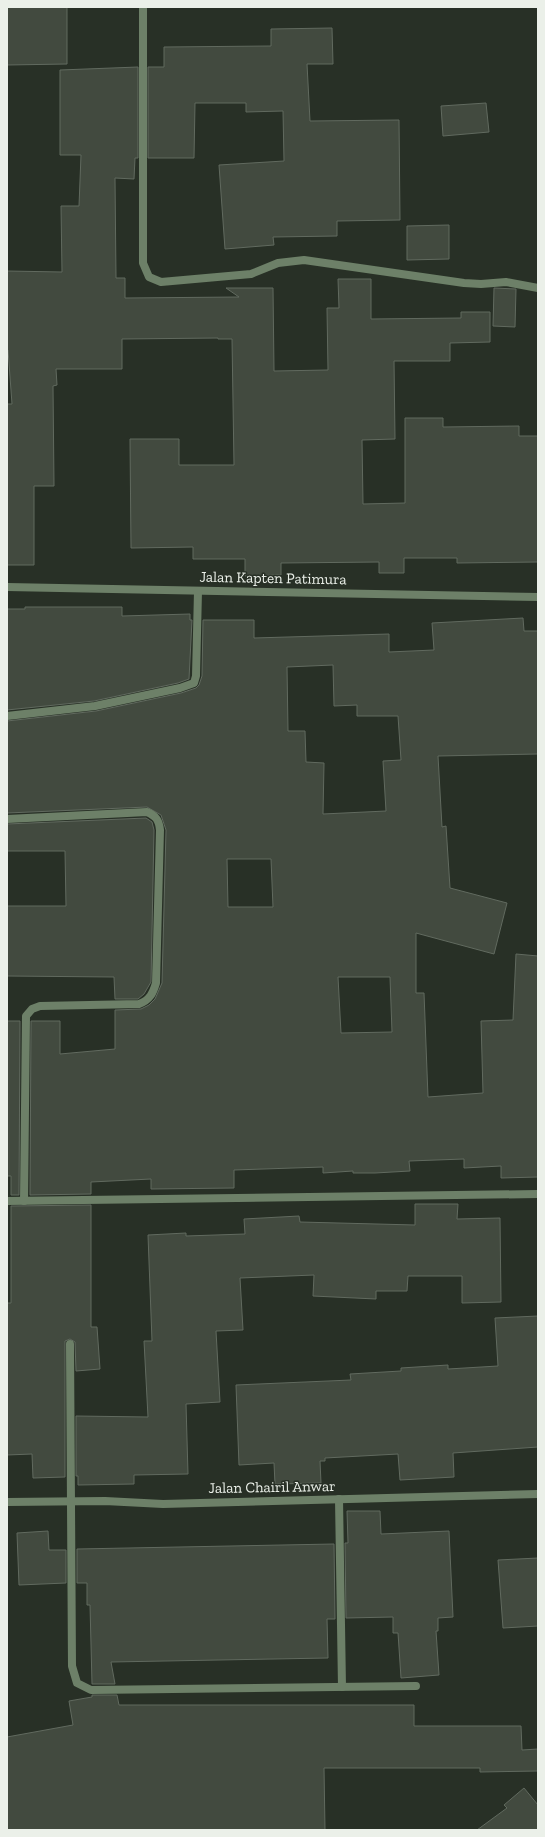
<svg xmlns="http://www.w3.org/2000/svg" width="545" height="1837" font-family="'Zilla Slab',serif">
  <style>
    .building { fill: #424a3f; stroke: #616a5f; fill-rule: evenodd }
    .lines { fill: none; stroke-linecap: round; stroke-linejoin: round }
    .minor { stroke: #6d8068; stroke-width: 8 }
    .labels { text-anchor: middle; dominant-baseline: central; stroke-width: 3; stroke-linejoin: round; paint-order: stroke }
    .street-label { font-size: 15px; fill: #ebf0e9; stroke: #283026 }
  </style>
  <rect width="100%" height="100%" fill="#283026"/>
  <g class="building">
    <path d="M 7,7 L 67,7 L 67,64 L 7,65 Z"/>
    <path d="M 332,28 L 333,64 L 307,64 L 310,121 L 399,120 L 400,220 L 337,221 L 337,236 L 273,237 L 274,245 L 225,249 L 219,165 L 284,161 L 283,111 L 246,112 L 246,103 L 195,103 L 194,158 L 148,158 L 148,67 L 164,67 L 164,47 L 271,46 L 271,29 Z"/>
    <path d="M 138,67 L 138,158 L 135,158 L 134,179 L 115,178 L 116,278 L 125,278 L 125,298 L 239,297 L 226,288 L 273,288 L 274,371 L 328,370 L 327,308 L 339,308 L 338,279 L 371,279 L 371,319 L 461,318 L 461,312 L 490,312 L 490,342 L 450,343 L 450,361 L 394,361 L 395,439 L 362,440 L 363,504 L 405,503 L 405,418 L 443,418 L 443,427 L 519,426 L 519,436 L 538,436 L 538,562 L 457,563 L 457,558 L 404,558 L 404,573 L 379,573 L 379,562 L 281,563 L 281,575 L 245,576 L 245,559 L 193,559 L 193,547 L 131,548 L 130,439 L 179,439 L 179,465 L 234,465 L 232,339 L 218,339 L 218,338 L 122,339 L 122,369 L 56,369 L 57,385 L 53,386 L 54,486 L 34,486 L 34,565 L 7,565 L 7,404 L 12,404 L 8,350 L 7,350 L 7,271 L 62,272 L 61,206 L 79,206 L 81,155 L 60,155 L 60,70 Z"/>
    <path d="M 486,103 L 489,132 L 443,136 L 441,106 Z"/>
    <path d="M 449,225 L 449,259 L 407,260 L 407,226 Z"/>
    <path d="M 494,288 L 516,289 L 515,327 L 493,326 Z"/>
    <path d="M 25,607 L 122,607 L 122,616 L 190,614 L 190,620 L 192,620 L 189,679 L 178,683 L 94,701 L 7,710 L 7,609 L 25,609 Z"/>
    <path d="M 523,618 L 524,631 L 538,631 L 538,754 L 438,756 L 442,827 L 446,826 L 450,888 L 507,903 L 494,954 L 416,933 L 416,993 L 424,993 L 428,1097 L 483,1093 L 481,1021 L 513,1020 L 516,954 L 538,956 L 538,1177 L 501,1178 L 501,1166 L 464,1168 L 464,1159 L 409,1161 L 410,1171 L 375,1173 L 353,1173 L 353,1171 L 323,1173 L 323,1167 L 234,1170 L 234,1188 L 151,1189 L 151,1179 L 91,1182 L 91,1194 L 30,1195 L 31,1021 L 60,1021 L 60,1054 L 115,1049 L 115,1010 L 141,1009 L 149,1005 L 155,999 L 162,983 L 166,830 L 161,815 L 147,807 L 7,813 L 7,721 L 96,711 L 181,693 L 196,688 L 199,685 L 202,676 L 203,620 L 254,620 L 254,638 L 389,634 L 389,652 L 434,650 L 432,623 ZM 333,665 L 334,706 L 357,705 L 357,716 L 398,716 L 401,760 L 383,761 L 386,811 L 323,814 L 324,763 L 306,762 L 305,731 L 288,731 L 287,667 ZM 227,859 L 271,859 L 273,907 L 228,907 ZM 338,977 L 390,977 L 392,1032 L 341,1033 Z"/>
    <path d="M 146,818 L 152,822 L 154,830 L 151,982 L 144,994 L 138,999 L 115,999 L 114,977 L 7,976 L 7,906 L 66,906 L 65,851 L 7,851 L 7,824 Z"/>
    <path d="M 7,1021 L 20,1021 L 19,1195 L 11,1195 L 11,1176 L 7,1176 Z"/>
    <path d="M 415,1204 L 458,1204 L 457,1219 L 500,1218 L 501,1302 L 462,1303 L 462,1276 L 408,1276 L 407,1291 L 376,1291 L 376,1299 L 313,1296 L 314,1275 L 240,1278 L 243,1330 L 216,1331 L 220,1402 L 186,1404 L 188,1474 L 134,1475 L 134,1484 L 78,1485 L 78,1476 L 76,1476 L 76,1416 L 148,1417 L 144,1341 L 152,1341 L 148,1235 L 186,1233 L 186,1236 L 245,1234 L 244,1219 L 299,1216 L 300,1222 L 415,1225 Z"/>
    <path d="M 91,1205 L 91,1327 L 97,1327 L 100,1369 L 76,1371 L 75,1342 L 70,1339 L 65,1341 L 65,1477 L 33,1478 L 32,1454 L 7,1455 L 7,1303 L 11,1303 L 11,1206 Z"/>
    <path d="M 538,1316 L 538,1447 L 453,1453 L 454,1477 L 400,1480 L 398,1454 L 325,1458 L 325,1461 L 320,1461 L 321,1483 L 275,1484 L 274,1463 L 239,1465 L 236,1385 L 351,1380 L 350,1374 L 401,1371 L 401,1368 L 448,1365 L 448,1369 L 498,1366 L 495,1318 Z"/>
    <path d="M 347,1511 L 380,1511 L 381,1534 L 449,1531 L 453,1617 L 438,1618 L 438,1631 L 436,1631 L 439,1675 L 401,1678 L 398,1633 L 393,1633 L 393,1617 L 346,1618 L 345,1543 L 348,1543 Z"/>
    <path d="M 48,1531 L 49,1550 L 66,1550 L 66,1583 L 19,1585 L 17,1533 Z"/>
    <path d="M 334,1544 L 335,1619 L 327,1619 L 328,1658 L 111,1662 L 115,1684 L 92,1684 L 90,1605 L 87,1605 L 87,1583 L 77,1583 L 77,1549 Z"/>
    <path d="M 538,1558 L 538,1626 L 503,1628 L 498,1560 Z"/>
    <path d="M 92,1695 L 117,1695 L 119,1705 L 414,1705 L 414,1726 L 521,1726 L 522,1750 L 538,1749 L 538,1771 L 480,1772 L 480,1768 L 324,1768 L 325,1830 L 7,1830 L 7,1737 L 73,1725 L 69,1701 L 92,1697 Z"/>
    <path d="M 524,1788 L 538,1805 L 538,1830 L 477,1830 L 507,1808 L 504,1805 Z"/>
  </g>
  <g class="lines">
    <g class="minor">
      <path d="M 143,7 L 143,263 L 149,277 L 161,282 L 251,274 L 278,263 L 304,260 L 464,283 L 481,284 L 506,282 L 538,288"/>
      <path d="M 7,587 L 538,597"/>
      <path d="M 7,716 L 95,706 L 180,688 L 194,683 L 196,676 L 198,591"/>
      <path d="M 7,819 L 147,812 C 156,816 159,820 160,830 L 156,983 C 153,993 150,1000 139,1004 L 40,1006 L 32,1009 L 26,1016 L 24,1201"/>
      <path d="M 7,1201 L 538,1194"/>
      <path d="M 70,1344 L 72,1666 L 77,1683 L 91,1690 L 416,1686"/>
      <path d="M 339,1499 L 342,1687"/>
      <path d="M 7,1502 L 105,1501 L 163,1504 L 538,1494"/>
    </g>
  </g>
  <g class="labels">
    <g class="street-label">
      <text transform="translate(273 578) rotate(1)">Jalan Kapten Patimura</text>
      <text transform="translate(272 1487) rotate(-1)">Jalan Chairil Anwar</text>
    </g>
  </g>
  <rect width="545" height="1837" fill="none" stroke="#ebf0e9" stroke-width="16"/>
</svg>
